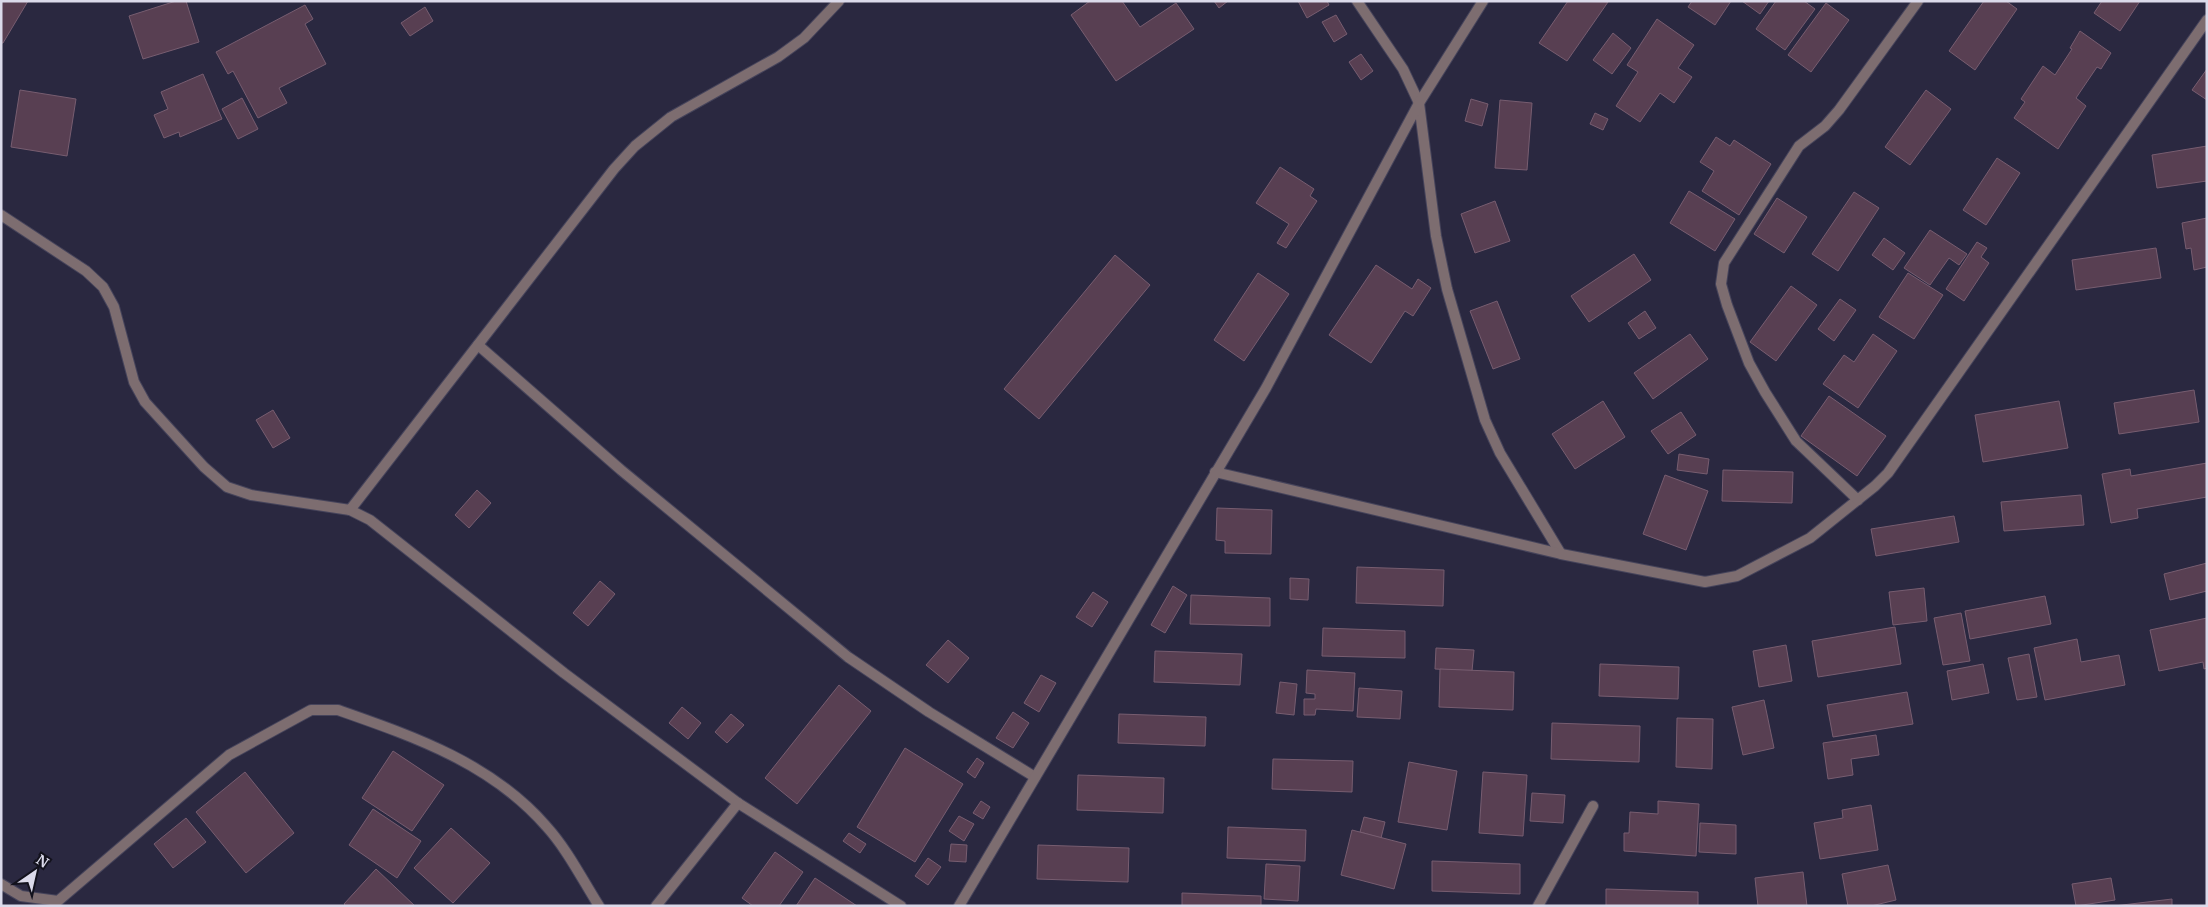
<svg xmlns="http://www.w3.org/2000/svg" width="2208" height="907" font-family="Merriweather,serif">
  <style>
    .building { fill: #583f52; stroke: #775d70 }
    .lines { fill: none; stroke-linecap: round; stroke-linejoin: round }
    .minor-casing { stroke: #46445b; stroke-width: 12 }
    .minor { stroke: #7d6d70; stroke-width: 10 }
  </style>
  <rect width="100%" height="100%" fill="#2a2840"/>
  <g class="building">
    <path d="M 1,1 L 28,1 L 3,43 L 1,43 Z"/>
    <path d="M 176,1 L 186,1 L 199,42 L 143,59 L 129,16 Z"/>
    <path d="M 1090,1 L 1122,1 L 1140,27 L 1176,3 L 1194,29 L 1116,81 L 1071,15 Z"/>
    <path d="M 1214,1 L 1228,1 L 1219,8 Z"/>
    <path d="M 1298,1 L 1327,1 L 1329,5 L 1307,18 Z"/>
    <path d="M 1568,1 L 1608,2 L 1567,61 L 1539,43 Z"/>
    <path d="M 1692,1 L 1731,1 L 1715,25 L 1688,7 Z"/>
    <path d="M 1742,1 L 1769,1 L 1760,14 Z"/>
    <path d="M 1776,1 L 1804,1 L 1815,9 L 1785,50 L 1756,29 Z"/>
    <path d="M 1984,1 L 2006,1 L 2017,9 L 1975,70 L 1949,51 Z"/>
    <path d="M 2102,1 L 2140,1 L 2120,31 L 2094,13 Z"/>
    <path d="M 1826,3 L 1849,20 L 1811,72 L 1788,55 Z"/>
    <path d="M 305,5 L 313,19 L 305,24 L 326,64 L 279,88 L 287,103 L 258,118 L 233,71 L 228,74 L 216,52 Z"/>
    <path d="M 425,7 L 433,21 L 410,36 L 401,23 Z"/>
    <path d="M 1336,15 L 1347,34 L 1334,42 L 1322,22 Z"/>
    <path d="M 1657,19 L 1694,45 L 1678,68 L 1692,77 L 1674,103 L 1660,93 L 1640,122 L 1616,106 L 1638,72 L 1627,65 Z"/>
    <path d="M 2080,31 L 2111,53 L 2101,69 L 2097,67 L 2076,98 L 2086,106 L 2058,149 L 2014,118 L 2025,102 L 2021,99 L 2043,66 L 2055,75 L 2072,49 L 2070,48 Z"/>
    <path d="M 1613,33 L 1631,48 L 1612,74 L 1593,60 Z"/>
    <path d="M 1361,54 L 1373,71 L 1361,80 L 1349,62 Z"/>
    <path d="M 2207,69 L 2207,100 L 2192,90 Z"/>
    <path d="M 203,74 L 222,119 L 180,137 L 179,132 L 164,138 L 154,115 L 168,109 L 161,92 Z"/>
    <path d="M 20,90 L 76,99 L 67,156 L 11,147 Z"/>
    <path d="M 1926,90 L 1951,109 L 1910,165 L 1885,147 Z"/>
    <path d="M 242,98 L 258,129 L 238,139 L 222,109 Z"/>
    <path d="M 1471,99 L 1488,104 L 1482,126 L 1465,121 Z"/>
    <path d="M 1500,100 L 1532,103 L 1527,170 L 1495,168 Z"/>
    <path d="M 1595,113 L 1608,119 L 1603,130 L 1590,124 Z"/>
    <path d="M 1716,137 L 1730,146 L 1734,140 L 1771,164 L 1739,215 L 1702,191 L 1714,171 L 1700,162 Z"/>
    <path d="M 2207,146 L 2207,181 L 2157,188 L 2152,155 Z"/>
    <path d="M 1997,158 L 2020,173 L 1986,225 L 1963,210 Z"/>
    <path d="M 1280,167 L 1314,189 L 1310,196 L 1317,201 L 1286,248 L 1277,243 L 1289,224 L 1256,203 Z"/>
    <path d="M 1689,191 L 1735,219 L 1715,251 L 1670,223 Z"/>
    <path d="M 1854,192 L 1879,208 L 1838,271 L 1812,254 Z"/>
    <path d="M 1777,198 L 1807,217 L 1784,253 L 1754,234 Z"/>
    <path d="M 1495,201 L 1510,241 L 1475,253 L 1461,214 Z"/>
    <path d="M 2207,218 L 2207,267 L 2194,270 L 2191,248 L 2186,249 L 2182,223 Z"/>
    <path d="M 1930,230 L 1967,254 L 1959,265 L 1949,258 L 1930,285 L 1904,268 Z"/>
    <path d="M 1884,238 L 1905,253 L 1893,270 L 1872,255 Z"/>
    <path d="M 1977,242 L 1987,248 L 1981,257 L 1989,263 L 1964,301 L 1946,289 Z"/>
    <path d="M 2156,248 L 2161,278 L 2076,290 L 2072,260 Z"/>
    <path d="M 1634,254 L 1651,280 L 1589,322 L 1571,296 Z"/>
    <path d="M 1115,255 L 1150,285 L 1039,419 L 1004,389 Z"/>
    <path d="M 1376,265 L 1412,289 L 1418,279 L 1431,288 L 1413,316 L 1405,311 L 1371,363 L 1329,335 Z"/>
    <path d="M 1258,273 L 1289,294 L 1244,361 L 1214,340 Z"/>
    <path d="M 1908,273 L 1943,295 L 1914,339 L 1879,317 Z"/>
    <path d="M 1791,286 L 1817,305 L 1776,361 L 1750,342 Z"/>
    <path d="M 1840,299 L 1856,310 L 1834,341 L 1818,329 Z"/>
    <path d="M 1497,301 L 1520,359 L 1493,369 L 1470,311 Z"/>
    <path d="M 1645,311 L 1656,328 L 1639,339 L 1628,323 Z"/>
    <path d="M 1690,334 L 1708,359 L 1653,399 L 1634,373 Z"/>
    <path d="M 1873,334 L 1897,351 L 1858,408 L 1823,384 L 1844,355 L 1854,362 Z"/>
    <path d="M 2194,390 L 2199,422 L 2119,434 L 2114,403 Z"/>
    <path d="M 1829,396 L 1886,436 L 1857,476 L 1801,436 Z"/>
    <path d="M 1603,401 L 1625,437 L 1575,469 L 1552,434 Z"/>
    <path d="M 2059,401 L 2068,448 L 1983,462 L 1975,415 Z"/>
    <path d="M 273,410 L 290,438 L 273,448 L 256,420 Z"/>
    <path d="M 1681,412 L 1696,435 L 1668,454 L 1651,431 Z"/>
    <path d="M 1679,454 L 1709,459 L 1707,474 L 1677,470 Z"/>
    <path d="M 2207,463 L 2207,497 L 2137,509 L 2138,518 L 2111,523 L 2102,474 L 2130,469 L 2131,476 Z"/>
    <path d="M 1723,470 L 1793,472 L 1792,503 L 1722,501 Z"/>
    <path d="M 1665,475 L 1708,491 L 1686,550 L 1643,534 Z"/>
    <path d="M 477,490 L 491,503 L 469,528 L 455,515 Z"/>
    <path d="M 2081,495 L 2084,525 L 2004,531 L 2001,502 Z"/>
    <path d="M 1217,508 L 1272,510 L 1271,554 L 1225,553 L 1225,541 L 1216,540 Z"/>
    <path d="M 1954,516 L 1959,542 L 1876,556 L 1871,529 Z"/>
    <path d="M 2207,563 L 2207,591 L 2170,600 L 2164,574 Z"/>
    <path d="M 1357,567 L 1444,570 L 1443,606 L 1356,603 Z"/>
    <path d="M 1290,578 L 1309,579 L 1308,600 L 1290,599 Z"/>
    <path d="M 600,581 L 615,594 L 588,626 L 573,613 Z"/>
    <path d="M 1173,586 L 1187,595 L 1165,633 L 1151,625 Z"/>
    <path d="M 1924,588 L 1927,621 L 1893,625 L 1889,592 Z"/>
    <path d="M 1093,592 L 1108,602 L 1092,627 L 1076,617 Z"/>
    <path d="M 1191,595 L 1270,598 L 1270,626 L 1190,624 Z"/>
    <path d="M 2045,596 L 2051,624 L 1970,639 L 1965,611 Z"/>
    <path d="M 1961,613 L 1970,661 L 1943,665 L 1934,618 Z"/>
    <path d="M 2207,618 L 2207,668 L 2204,669 L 2203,662 L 2159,671 L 2150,630 Z"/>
    <path d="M 1895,627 L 1901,664 L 1818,677 L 1812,641 Z"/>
    <path d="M 1323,628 L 1405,631 L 1405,658 L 1322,656 Z"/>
    <path d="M 2077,639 L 2081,662 L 2119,655 L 2125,685 L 2045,700 L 2034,648 Z"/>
    <path d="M 948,640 L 969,658 L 948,683 L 926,665 Z"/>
    <path d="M 1786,645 L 1792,681 L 1759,687 L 1753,651 Z"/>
    <path d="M 1436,648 L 1474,650 L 1472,671 L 1435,669 Z"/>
    <path d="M 1155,651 L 1242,654 L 1240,685 L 1154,682 Z"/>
    <path d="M 2029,654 L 2037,697 L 2017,700 L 2008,658 Z"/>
    <path d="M 1600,664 L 1679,667 L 1678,699 L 1599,696 Z"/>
    <path d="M 1983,664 L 1989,693 L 1952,700 L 1947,671 Z"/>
    <path d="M 1440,669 L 1514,672 L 1513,710 L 1439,707 Z"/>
    <path d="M 1307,670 L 1355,673 L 1353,711 L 1316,709 L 1315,715 L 1304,715 L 1304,699 L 1315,699 L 1315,694 L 1306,693 Z"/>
    <path d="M 1041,675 L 1056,683 L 1039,712 L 1024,703 Z"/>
    <path d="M 1280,682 L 1297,684 L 1294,715 L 1276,713 Z"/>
    <path d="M 839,685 L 871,711 L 797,804 L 765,778 Z"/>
    <path d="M 1359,688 L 1402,691 L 1400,719 L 1357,717 Z"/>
    <path d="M 1907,692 L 1913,724 L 1833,737 L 1827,705 Z"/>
    <path d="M 1764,700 L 1774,748 L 1743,755 L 1732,707 Z"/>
    <path d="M 682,707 L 701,723 L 688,739 L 669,723 Z"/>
    <path d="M 1013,712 L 1029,723 L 1013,748 L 996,738 Z"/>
    <path d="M 731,714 L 744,725 L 727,743 L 715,732 Z"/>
    <path d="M 1119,714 L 1206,717 L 1205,746 L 1118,743 Z"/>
    <path d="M 1677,718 L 1713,719 L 1712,769 L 1676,767 Z"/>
    <path d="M 1552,723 L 1640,726 L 1639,762 L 1551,759 Z"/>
    <path d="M 1876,735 L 1879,755 L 1851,759 L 1853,775 L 1828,779 L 1823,743 Z"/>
    <path d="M 905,748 L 963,784 L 915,862 L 857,827 Z"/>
    <path d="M 393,751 L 444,785 L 412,831 L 362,798 Z"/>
    <path d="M 977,758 L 984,763 L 975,778 L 967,772 Z"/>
    <path d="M 1273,759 L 1353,761 L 1352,792 L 1272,789 Z"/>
    <path d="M 1409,762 L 1457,771 L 1447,830 L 1398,822 Z"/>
    <path d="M 245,772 L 294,833 L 246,873 L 196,812 Z"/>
    <path d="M 1483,772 L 1527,775 L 1523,836 L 1479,833 Z"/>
    <path d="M 1078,775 L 1164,778 L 1163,813 L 1077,810 Z"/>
    <path d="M 1532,793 L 1565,795 L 1563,823 L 1530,821 Z"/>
    <path d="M 981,801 L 990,807 L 983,819 L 973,813 Z"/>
    <path d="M 1658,801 L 1699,804 L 1696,856 L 1624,851 L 1624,833 L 1629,833 L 1630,812 L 1658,814 Z"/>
    <path d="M 1871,805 L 1878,850 L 1820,859 L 1814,823 L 1843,818 L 1842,810 Z"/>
    <path d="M 373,809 L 421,841 L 397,878 L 349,845 Z"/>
    <path d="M 959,816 L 974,824 L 964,841 L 949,831 Z"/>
    <path d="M 1364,817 L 1385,822 L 1381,838 L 1360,832 Z"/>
    <path d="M 186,818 L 206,842 L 173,868 L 154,844 Z"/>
    <path d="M 1700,823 L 1736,825 L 1736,854 L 1699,852 Z"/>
    <path d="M 1228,827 L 1306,830 L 1305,861 L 1227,858 Z"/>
    <path d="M 451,828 L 490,863 L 453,903 L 414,868 Z"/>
    <path d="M 1352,830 L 1406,844 L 1394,889 L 1341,875 Z"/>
    <path d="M 849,833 L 866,844 L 860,853 L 843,841 Z"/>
    <path d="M 951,844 L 967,845 L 966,862 L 949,861 Z"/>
    <path d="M 1038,845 L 1129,848 L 1128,882 L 1037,879 Z"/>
    <path d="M 775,852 L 803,872 L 779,906 L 753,906 L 742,898 Z"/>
    <path d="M 928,858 L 941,867 L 928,885 L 915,876 Z"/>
    <path d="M 1432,861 L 1520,864 L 1520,894 L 1432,891 Z"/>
    <path d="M 1266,864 L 1300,866 L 1298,901 L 1264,899 Z"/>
    <path d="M 1888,865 L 1896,900 L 1871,906 L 1848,906 L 1842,874 Z"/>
    <path d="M 376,869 L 415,906 L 346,906 L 344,904 Z"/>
    <path d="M 1803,872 L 1807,906 L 1758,906 L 1755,878 Z"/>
    <path d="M 815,878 L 857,906 L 796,906 Z"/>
    <path d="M 2111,878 L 2115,900 L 2076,906 L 2072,884 Z"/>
    <path d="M 1606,889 L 1698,892 L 1698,906 L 1606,906 Z"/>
    <path d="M 1182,893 L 1261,896 L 1261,906 L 1182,906 Z"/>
    <path d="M 2172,899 L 2172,906 L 2114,906 Z"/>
  </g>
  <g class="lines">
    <g class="minor-casing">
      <g id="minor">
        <path d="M 1357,1 L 1403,69 L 1419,103 L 1436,236 L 1447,289 L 1485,420 L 1500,453 L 1561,554"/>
        <path d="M 1,215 L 86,271 L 103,287 L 114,307 L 134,382 L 145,402 L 204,467 L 227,487 L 251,495 L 350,510 L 370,520 L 564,673 L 738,803 L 901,906"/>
        <path d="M 478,345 L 621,470 L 848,657 L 929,712 L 1035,777"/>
        <path d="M 1215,472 L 1561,554 L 1705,582 L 1737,576 L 1810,538 L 1875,486 L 1888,473 L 2207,20"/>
        <path d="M 1858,500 L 1796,441 L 1765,392 L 1749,363 L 1727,305 L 1721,284 L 1724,263 L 1799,146 L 1825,126 L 1839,110 L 1918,1"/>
        <path d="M 350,510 L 614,169 L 635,146 L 671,117 L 778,57 L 804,38 L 839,1"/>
        <path d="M 1,884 L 21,896 L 58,901 L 229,755 L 311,710 L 338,710 C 415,737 491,763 546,826 C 567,849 582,879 599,906"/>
        <path d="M 656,906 L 738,803"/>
        <path d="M 959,906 L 1266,388 L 1419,103 L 1483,1"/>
        <path d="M 1538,906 L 1593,806"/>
      </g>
    </g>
    <use href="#minor" class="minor"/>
  </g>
  <rect width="2208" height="907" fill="none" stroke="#dbdaea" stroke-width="5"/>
  <g transform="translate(35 872) rotate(34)" stroke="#13121d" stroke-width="4" paint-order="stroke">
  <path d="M0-4L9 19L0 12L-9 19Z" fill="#dbdaea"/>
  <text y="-8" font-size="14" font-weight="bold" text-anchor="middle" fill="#dbdaea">N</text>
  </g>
</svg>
